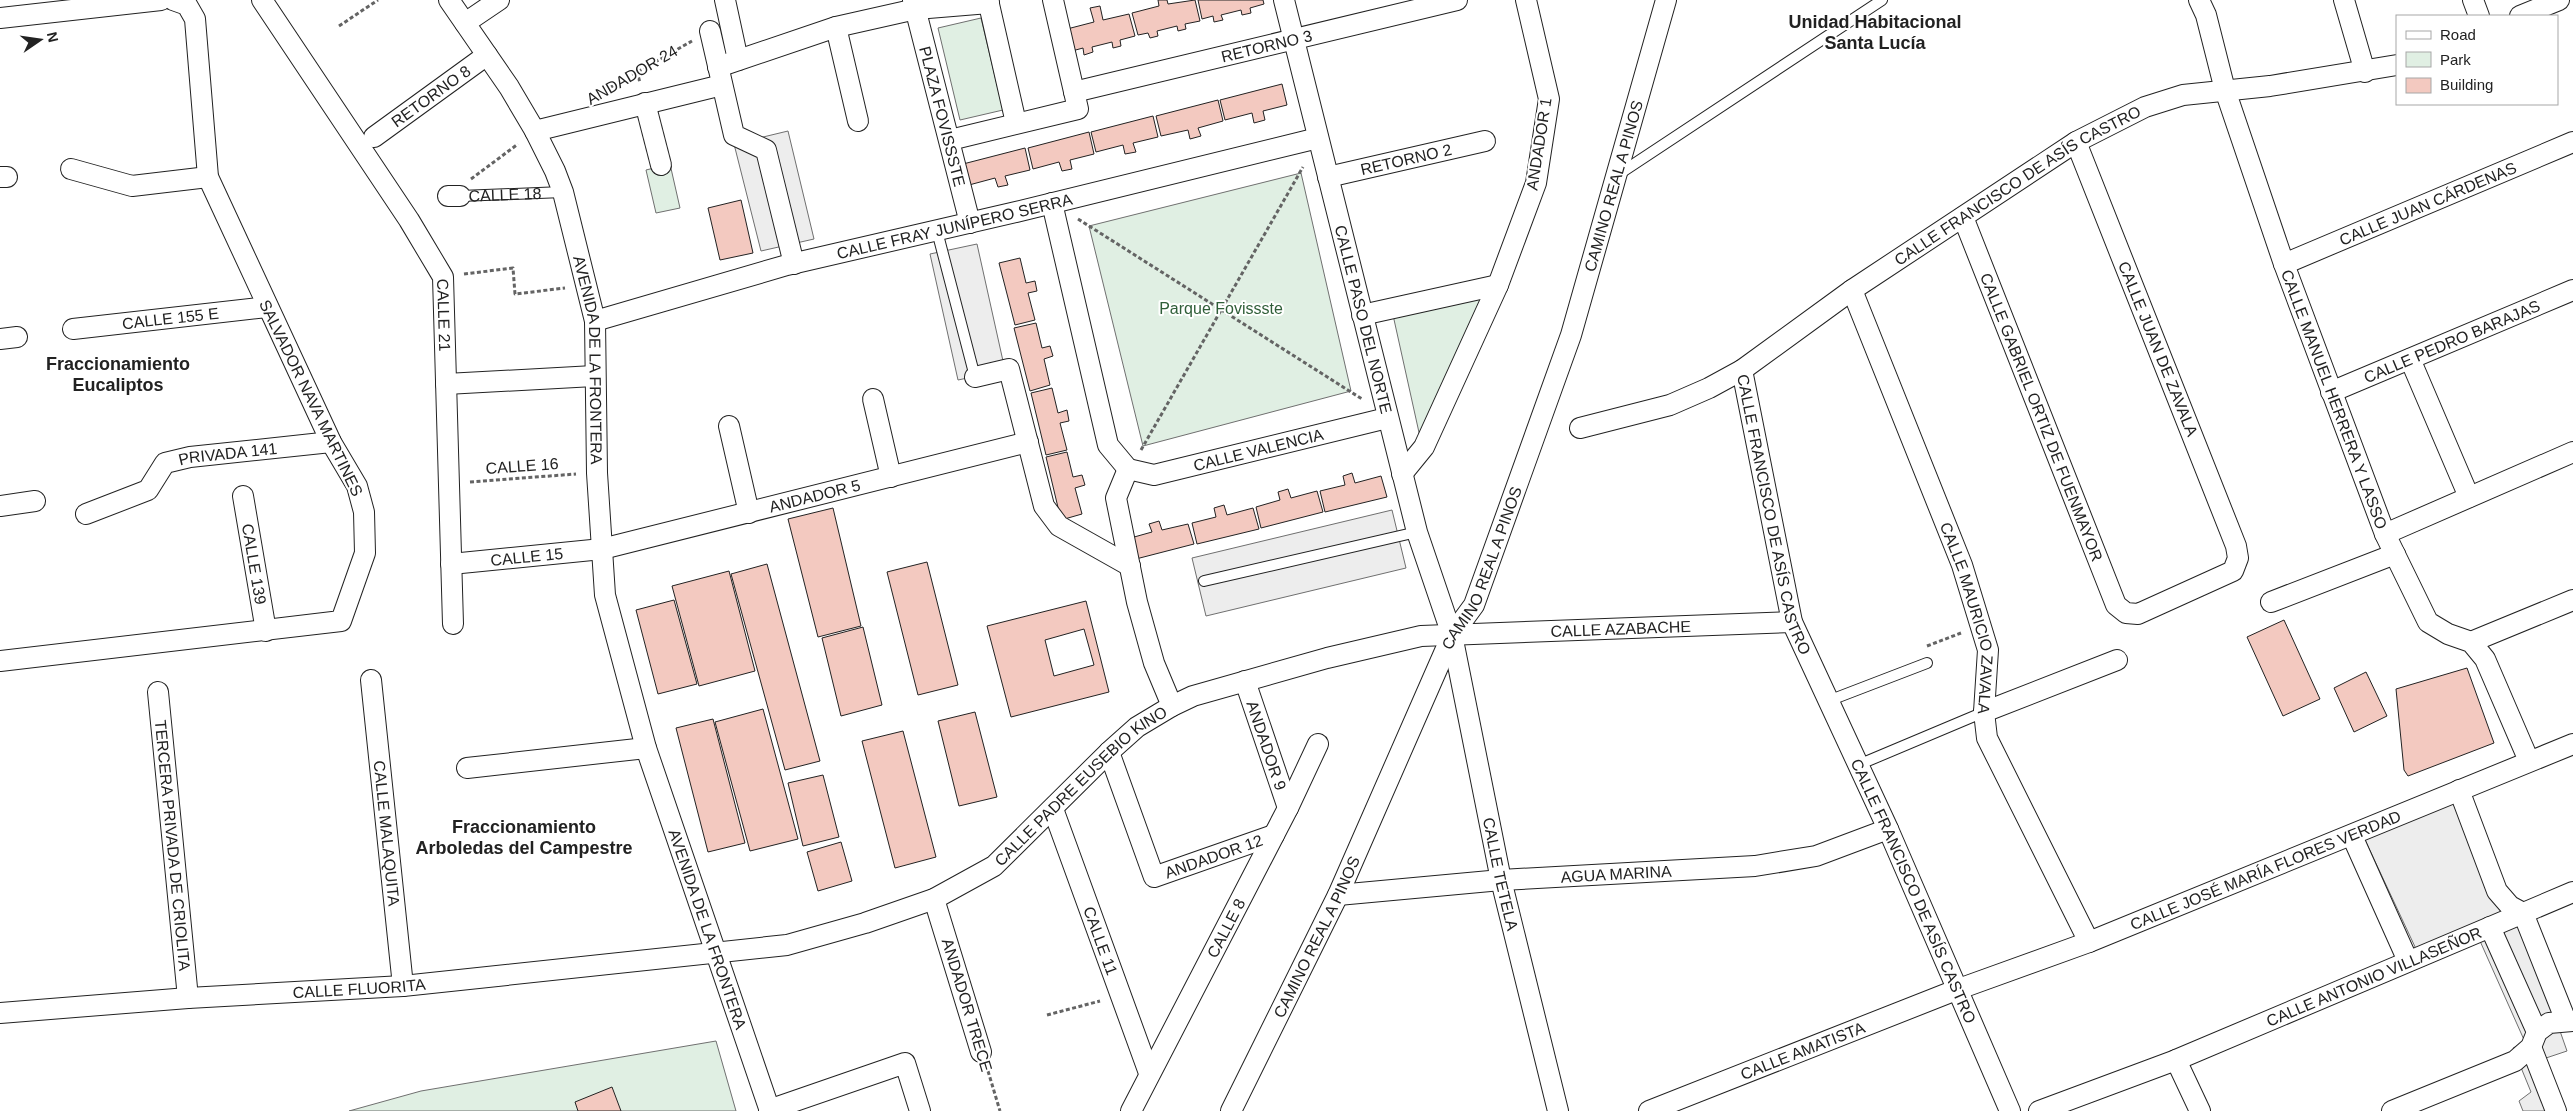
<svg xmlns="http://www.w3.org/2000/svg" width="2573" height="1111" font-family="Helvetica,sans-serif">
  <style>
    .green { fill: #e0efe3; stroke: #6f6f6f }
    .parking { fill: #ededed; stroke: #6f6f6f }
    .building { fill: #f3c9c0; stroke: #222; fill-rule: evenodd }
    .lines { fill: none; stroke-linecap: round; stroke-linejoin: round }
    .lane-casing { stroke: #222; stroke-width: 12 }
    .street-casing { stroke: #222; stroke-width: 22 }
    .path { stroke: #646464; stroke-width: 3; stroke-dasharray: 4 2.5; stroke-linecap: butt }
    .lane { stroke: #fff; stroke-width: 10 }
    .street { stroke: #fff; stroke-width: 20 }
    .labels { text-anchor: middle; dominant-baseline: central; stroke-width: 4; stroke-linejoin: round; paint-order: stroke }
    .street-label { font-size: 16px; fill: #222; stroke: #fff }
    .park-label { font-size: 16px; fill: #2f5e38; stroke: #fff }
    .neighbourhood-label { font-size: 18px; font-weight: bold; fill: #222; stroke: #fff }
  </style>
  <rect width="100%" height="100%" fill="#fff"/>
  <g class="green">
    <path d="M 981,18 L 1003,110 L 960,120 L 938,28 Z"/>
    <path d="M 670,164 L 680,208 L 656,213 L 646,170 Z"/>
    <path d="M 1301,173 L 1351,391 L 1143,446 L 1089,226 Z"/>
    <path d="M 1486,295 L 1420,437 L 1393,315 Z"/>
    <path d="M 716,1041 L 736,1111 L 349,1111 L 421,1091 Z"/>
  </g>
  <g class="parking">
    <path d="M 788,131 L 814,239 L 761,251 L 734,144 Z"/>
    <path d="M 977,244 L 1005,370 L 958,380 L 930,254 Z"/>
    <path d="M 1392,510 L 1406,568 L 1206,616 L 1192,558 Z"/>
    <path d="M 2462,798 L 2539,971 L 2567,1051 L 2543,1059 L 2565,1111 L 2523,1111 L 2519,1101 L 2531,1092 L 2513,1048 L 2525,1042 L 2480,941 L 2424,966 L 2365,840 Z"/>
  </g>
  <g class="building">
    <path d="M 1158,0 L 1167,0 L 1168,4 L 1195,0 L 1200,21 L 1185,24 L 1186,29 L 1178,31 L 1177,26 L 1157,31 L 1158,36 L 1150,38 L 1148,33 L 1138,35 L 1132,13 L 1159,6 Z"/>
    <path d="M 1198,0 L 1263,0 L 1264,4 L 1250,8 L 1251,13 L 1242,15 L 1241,10 L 1221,15 L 1223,20 L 1214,22 L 1213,16 L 1202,19 Z"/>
    <path d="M 1100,6 L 1103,20 L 1129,14 L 1135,36 L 1120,40 L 1121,46 L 1113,48 L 1112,42 L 1092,47 L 1093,52 L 1084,55 L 1083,48 L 1072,51 L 1067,29 L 1094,22 L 1090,8 Z"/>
    <path d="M 1282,84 L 1287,105 L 1263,111 L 1265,120 L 1254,123 L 1252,113 L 1225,120 L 1220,100 Z"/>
    <path d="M 1218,100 L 1223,121 L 1198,128 L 1201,136 L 1190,139 L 1188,130 L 1161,136 L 1156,116 Z"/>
    <path d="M 1153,116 L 1158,137 L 1133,143 L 1136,152 L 1125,154 L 1123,145 L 1096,152 L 1091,132 Z"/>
    <path d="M 1089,132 L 1094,154 L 1070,160 L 1072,169 L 1062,171 L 1059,162 L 1033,169 L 1028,148 Z"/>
    <path d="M 1025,148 L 1030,170 L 1005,176 L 1008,185 L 998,187 L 995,178 L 969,185 L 963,164 Z"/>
    <path d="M 741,200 L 753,253 L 720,260 L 708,208 Z"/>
    <path d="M 1020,258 L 1026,283 L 1035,281 L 1037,291 L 1028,293 L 1035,320 L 1015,325 L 999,263 Z"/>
    <path d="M 1036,323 L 1042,348 L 1050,346 L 1053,356 L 1044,359 L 1050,385 L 1030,391 L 1014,328 Z"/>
    <path d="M 1052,388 L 1058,413 L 1067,410 L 1069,421 L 1060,423 L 1067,450 L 1046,455 L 1031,393 Z"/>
    <path d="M 1067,452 L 1073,477 L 1082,475 L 1085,485 L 1075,488 L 1082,514 L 1061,520 L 1046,457 Z"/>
    <path d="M 1352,473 L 1355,483 L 1381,476 L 1387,497 L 1325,512 L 1320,491 L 1345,485 L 1343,476 Z"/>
    <path d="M 1288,489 L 1291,498 L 1317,491 L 1323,512 L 1261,528 L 1256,507 L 1280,500 L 1278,492 Z"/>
    <path d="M 1224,505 L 1227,515 L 1253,508 L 1259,529 L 1197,544 L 1192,523 L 1216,517 L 1214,508 Z"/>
    <path d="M 833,508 L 861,626 L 818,637 L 788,519 Z"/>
    <path d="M 1159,521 L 1162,530 L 1188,524 L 1194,544 L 1132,560 L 1127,539 L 1152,532 L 1149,524 Z"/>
    <path d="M 927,562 L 958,685 L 918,695 L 887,572 Z"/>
    <path d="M 767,564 L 820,761 L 785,770 L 731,574 Z"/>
    <path d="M 729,571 L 755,671 L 699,686 L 672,586 Z"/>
    <path d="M 674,600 L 697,684 L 658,694 L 636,610 Z"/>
    <path d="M 1086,601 L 1109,692 L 1011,717 L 987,626 ZM 1084,629 L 1094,665 L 1054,676 L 1045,640 Z"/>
    <path d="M 2284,620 L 2320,699 L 2283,716 L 2247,637 Z"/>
    <path d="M 863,627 L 882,705 L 841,716 L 822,638 Z"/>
    <path d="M 2467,668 L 2494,743 L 2408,776 L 2404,770 L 2396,689 Z"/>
    <path d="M 2366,672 L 2387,716 L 2354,732 L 2334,688 Z"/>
    <path d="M 763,709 L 798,839 L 750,851 L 715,722 Z"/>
    <path d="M 975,712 L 997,797 L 959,806 L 938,721 Z"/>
    <path d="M 713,719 L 745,843 L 708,852 L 676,728 Z"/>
    <path d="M 903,731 L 936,857 L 895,868 L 862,741 Z"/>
    <path d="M 823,775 L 839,837 L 803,846 L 788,783 Z"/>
    <path d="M 841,842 L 852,881 L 818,891 L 807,852 Z"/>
    <path d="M 612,1087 L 621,1111 L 578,1111 L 575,1102 Z"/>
  </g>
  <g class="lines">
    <g class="lane-casing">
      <g id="lane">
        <path d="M 1619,174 L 1882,0"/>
        <path id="s1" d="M 460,196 L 563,192"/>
        <path d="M 937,231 L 975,377"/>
        <path d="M 1204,581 L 1417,532"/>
        <path d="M 1828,701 L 1927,663"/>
        <path d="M 1858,765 L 1984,712"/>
      </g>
    </g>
    <g class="street-casing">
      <g id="street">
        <path id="s2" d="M 262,0 L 409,220 L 443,277 L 453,624"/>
        <path id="s3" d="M 449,0 L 509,87 L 535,131 L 555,171 L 563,192 L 595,321 L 597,473 L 605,595 L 646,748 L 770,1111"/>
        <path d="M 725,0 L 738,60"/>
        <path id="s4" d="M 913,0 L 970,223"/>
        <path d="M 988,0 L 1016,123"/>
        <path id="s5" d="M 1284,0 L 1417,532 L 1452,635 L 1501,880 L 1558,1111"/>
        <path id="s6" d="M 2199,0 L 2206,15 L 2225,90 L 2284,264 L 2385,534 L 2428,622 L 2448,634 L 2471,642 L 2485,659 L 2529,761"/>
        <path d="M 2344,0 L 2365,72"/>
        <path d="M 2473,0 L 2479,16"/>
        <path d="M 2520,16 L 2559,0"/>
        <path d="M 0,18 L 161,0"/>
        <path d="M 465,23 L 499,0"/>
        <path d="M 836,27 L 858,121"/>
        <path d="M 710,31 L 734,135 L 766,150 L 794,264"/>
        <path d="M 718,67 L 836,27 L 916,9 L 989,3"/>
        <path id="s7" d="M 1074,92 L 1457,0"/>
        <path d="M 645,103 L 661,165"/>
        <path d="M 535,131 L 722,85"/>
        <path id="s8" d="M 374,137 L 487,55"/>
        <path d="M 950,140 L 1078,109 L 1053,0"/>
        <path d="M 71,169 L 132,186 L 208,177"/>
        <path d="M 0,177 L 7,177"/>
        <path id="s9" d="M 1328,177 L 1485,141"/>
        <path d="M 448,196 L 460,196"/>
        <path d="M 1052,203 L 1108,445 L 1128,469"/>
        <path id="s10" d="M 1963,217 L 2116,605 L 2126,613 L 2138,614 L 2233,571 L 2238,558 L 2236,546 L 2076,142"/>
        <path id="s11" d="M 2284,264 L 2573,142"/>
        <path id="s12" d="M 1852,290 L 1962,565 L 1988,650 L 1984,712 L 1987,738 L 2089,942"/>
        <path d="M 1362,315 L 1498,285"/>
        <path id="s13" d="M 595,321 L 787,265 L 1016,212 L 1318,138"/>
        <path id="s14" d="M 73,329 L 267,307"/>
        <path d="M 0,339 L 17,337"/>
        <path d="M 2410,359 L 2469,497"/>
        <path id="s15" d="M 1742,370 L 1792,622 L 1888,829 L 2010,1111"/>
        <path d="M 975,377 L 1009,369 L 1044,506 L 1059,526 L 1130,566"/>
        <path d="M 446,384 L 594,376"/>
        <path id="s16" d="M 2331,392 L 2573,290"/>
        <path d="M 873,399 L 891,477"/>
        <path d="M 729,426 L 749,513"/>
        <path id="s17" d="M 1580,428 L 1670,405 L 1709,388 L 1742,370 L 1852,290 L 2076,142 L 2145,107 L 2183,95 L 2270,86 L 2397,65"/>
        <path id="s18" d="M 1128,469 L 1154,475 L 1387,418"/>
        <path d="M 1128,469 L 1116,498 L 1137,602 L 1154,663 L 1172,706"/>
        <path d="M 1402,474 L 1424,447 L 1498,285 L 1536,183 L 1549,99 L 1526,0"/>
        <path id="s19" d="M 243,496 L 266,631"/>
        <path d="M 0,506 L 35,501"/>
        <path id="s20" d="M 86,514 L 148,490 L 165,463 L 190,457 L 331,442"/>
        <path d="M 2385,534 L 2573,452"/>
        <path id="s21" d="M 451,564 L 602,549 L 1028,442"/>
        <path d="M 2271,602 L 2395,554"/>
        <path d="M 2471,642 L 2573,600"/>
        <path d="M 0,661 L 341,621 L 365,553 L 364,512 L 357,486 L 331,442 L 208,177 L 195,19 L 187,5 L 173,0"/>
        <path id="s22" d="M 371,680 L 403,986"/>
        <path id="s23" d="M 1245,681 L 1288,808"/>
        <path id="s24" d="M 158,692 L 188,998"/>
        <path d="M 1984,712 L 2117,660"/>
        <path id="s25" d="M 1109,752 L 1154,877 L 1274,835"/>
        <path d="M 467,768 L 646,748"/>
        <path d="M 2459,790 L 2497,891 L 2510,906 L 2523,913"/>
        <path id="s26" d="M 1053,809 L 1149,1073"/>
        <path d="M 2352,836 L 2408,961"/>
        <path id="s27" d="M 1338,895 L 1501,880 L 1755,866 L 1816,856 L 1888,829"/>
        <path d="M 934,899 L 981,1052"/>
        <path d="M 2523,913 L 2566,1021"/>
        <path d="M 2490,927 L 2537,1032"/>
        <path id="s28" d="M 0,1013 L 188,998 L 403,986 L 787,945 L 865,923 L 934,899 L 994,866 L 1109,752 L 1137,727 L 1172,706 L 1193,696 L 1327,658 L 1421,636 L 1792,622"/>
        <path d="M 2531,1047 L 2556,1111"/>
        <path d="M 2176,1060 L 2200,1111"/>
        <path d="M 769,1110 L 905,1063 L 920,1111"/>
        <path id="s29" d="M 1131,1111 L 1288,808 L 1318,744"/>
        <path id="s30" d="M 1231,1111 L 1338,895 L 1452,635 L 1474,605 L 1571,335 L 1666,0"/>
        <path id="s31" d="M 1649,1111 L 1956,990 L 2089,942 L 2573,744"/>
        <path id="s32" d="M 2039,1111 L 2176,1060 L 2573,892"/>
        <path d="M 2392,1111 L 2515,1061 L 2531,1047 L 2537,1032 L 2549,1023 L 2573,1021"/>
      </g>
    </g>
    <g class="path">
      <path d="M 339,26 L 378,0"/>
      <path d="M 637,71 L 640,83"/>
      <path d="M 604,91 L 692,41"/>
      <path d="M 471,179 L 518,144"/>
      <path d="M 1078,219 L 1362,399"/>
      <path d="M 464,274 L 513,268 L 515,294 L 565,288"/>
      <path d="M 1141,450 L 1303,167"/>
      <path d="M 470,482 L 576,474"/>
      <path d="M 1927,646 L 1961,633"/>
      <path d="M 1047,1015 L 1100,1001"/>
      <path d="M 988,1071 L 1000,1111"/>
    </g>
    <use href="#lane" class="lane"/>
    <use href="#street" class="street"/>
  </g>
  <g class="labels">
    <g class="street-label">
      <text stroke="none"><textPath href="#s7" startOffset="198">RETORNO 3</textPath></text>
      <text transform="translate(632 75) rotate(-30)">ANDADOR 24</text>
      <text stroke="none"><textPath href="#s8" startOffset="70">RETORNO 8</textPath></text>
      <text stroke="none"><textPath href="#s4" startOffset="120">PLAZA FOVISSSTE</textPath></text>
      <text transform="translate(1539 144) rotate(-81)">ANDADOR 1</text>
      <text stroke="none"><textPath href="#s9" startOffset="80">RETORNO 2</textPath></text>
      <text stroke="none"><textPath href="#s30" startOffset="1004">CAMINO REAL A PINOS</textPath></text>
      <text stroke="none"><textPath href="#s17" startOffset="505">CALLE FRANCISCO DE ASÍS CASTRO</textPath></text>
      <text stroke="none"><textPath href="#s1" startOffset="45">CALLE 18</textPath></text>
      <text stroke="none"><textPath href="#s11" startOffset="156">CALLE JUAN CÁRDENAS</textPath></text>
      <text stroke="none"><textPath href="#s13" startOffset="372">CALLE FRAY JUNÍPERO SERRA</textPath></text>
      <text stroke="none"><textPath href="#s2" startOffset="369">CALLE 21</textPath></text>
      <text stroke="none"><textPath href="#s14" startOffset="98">CALLE 155 E</textPath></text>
      <text stroke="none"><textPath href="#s5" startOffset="329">CALLE PASO DEL NORTE</textPath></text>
      <text stroke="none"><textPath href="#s16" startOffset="131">CALLE PEDRO BARAJAS</textPath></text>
      <text transform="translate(2158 349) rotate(68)">CALLE JUAN DE ZAVALA</text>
      <text stroke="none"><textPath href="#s3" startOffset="395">AVENIDA DE LA FRONTERA</textPath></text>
      <text transform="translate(311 398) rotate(64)">SALVADOR NAVA MARTINES</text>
      <text stroke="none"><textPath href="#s6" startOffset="422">CALLE MANUEL HERRERA Y LASSO</textPath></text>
      <text stroke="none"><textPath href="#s10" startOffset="215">CALLE GABRIEL ORTIZ DE FUENMAYOR</textPath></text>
      <text stroke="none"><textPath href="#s18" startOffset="134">CALLE VALENCIA</textPath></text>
      <text stroke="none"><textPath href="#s20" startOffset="162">PRIVADA 141</textPath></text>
      <text transform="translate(522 466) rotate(-4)">CALLE 16</text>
      <text stroke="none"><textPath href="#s21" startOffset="371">ANDADOR 5</textPath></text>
      <text stroke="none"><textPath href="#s15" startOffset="148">CALLE FRANCISCO DE ASÍS CASTRO</textPath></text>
      <text stroke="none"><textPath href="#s21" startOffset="76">CALLE 15</textPath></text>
      <text stroke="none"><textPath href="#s19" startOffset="69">CALLE 139</textPath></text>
      <text stroke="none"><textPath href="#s30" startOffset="599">CAMINO REAL A PINOS</textPath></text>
      <text stroke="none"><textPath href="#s12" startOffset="350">CALLE MAURICIO ZAVALA</textPath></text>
      <text stroke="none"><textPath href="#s28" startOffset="1712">CALLE AZABACHE</textPath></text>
      <text stroke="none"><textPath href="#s23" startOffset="68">ANDADOR 9</textPath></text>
      <text stroke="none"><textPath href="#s28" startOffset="1131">CALLE PADRE EUSEBIO KINO</textPath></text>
      <text stroke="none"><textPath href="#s22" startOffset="154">CALLE MALAQUITA</textPath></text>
      <text stroke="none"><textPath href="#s24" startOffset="154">TERCERA PRIVADA DE CRIOLITA</textPath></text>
      <text stroke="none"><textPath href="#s25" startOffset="196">ANDADOR 12</textPath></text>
      <text stroke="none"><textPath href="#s31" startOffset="662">CALLE JOSÉ MARÍA FLORES VERDAD</textPath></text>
      <text stroke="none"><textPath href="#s5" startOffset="901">CALLE TETELA</textPath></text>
      <text stroke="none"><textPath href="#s27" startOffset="279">AGUA MARINA</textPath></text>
      <text stroke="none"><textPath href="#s15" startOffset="552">CALLE FRANCISCO DE ASÍS CASTRO</textPath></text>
      <text stroke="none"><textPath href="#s29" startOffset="206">CALLE 8</textPath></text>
      <text stroke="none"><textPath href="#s3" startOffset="981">AVENIDA DE LA FRONTERA</textPath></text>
      <text stroke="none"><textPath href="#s30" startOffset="194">CAMINO REAL A PINOS</textPath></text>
      <text stroke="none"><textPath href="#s26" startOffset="140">CALLE 11</textPath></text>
      <text stroke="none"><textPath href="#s32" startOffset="361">CALLE ANTONIO VILLASEÑOR</textPath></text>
      <text stroke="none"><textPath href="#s28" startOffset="360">CALLE FLUORITA</textPath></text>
      <text transform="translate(967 1005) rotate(73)">ANDADOR TRECE</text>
      <text stroke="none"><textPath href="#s31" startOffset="165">CALLE AMATISTA</textPath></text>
    </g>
    <g class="park-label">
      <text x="1221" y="308">Parque Fovissste</text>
    </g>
    <g class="neighbourhood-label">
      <text x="1875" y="22">Unidad Habitacional<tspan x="1875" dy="21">Santa Lucía</tspan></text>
      <text x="118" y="364">Fraccionamiento<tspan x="118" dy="21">Eucaliptos</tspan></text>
      <text x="524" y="827">Fraccionamiento<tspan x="524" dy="21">Arboledas del Campestre</tspan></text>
    </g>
  </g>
  <rect x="2396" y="15" width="162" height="90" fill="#ffffff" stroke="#a7a7a7"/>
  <rect x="2406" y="31" width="25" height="8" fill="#ffffff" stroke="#a7a7a7"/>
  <text x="2440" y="40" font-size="15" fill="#222222">Road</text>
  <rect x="2406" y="52" width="25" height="15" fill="#e0efe3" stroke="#a7a7a7"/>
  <text x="2440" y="65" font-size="15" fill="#222222">Park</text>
  <rect x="2406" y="78" width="25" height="15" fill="#f3c9c0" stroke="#a7a7a7"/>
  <text x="2440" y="90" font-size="15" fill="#222222">Building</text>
  <g transform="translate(40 40) rotate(77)" stroke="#ffffff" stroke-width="4" paint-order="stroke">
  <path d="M0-4L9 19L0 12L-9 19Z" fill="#222222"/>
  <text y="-8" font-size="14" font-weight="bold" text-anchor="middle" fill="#222222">N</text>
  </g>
</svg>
